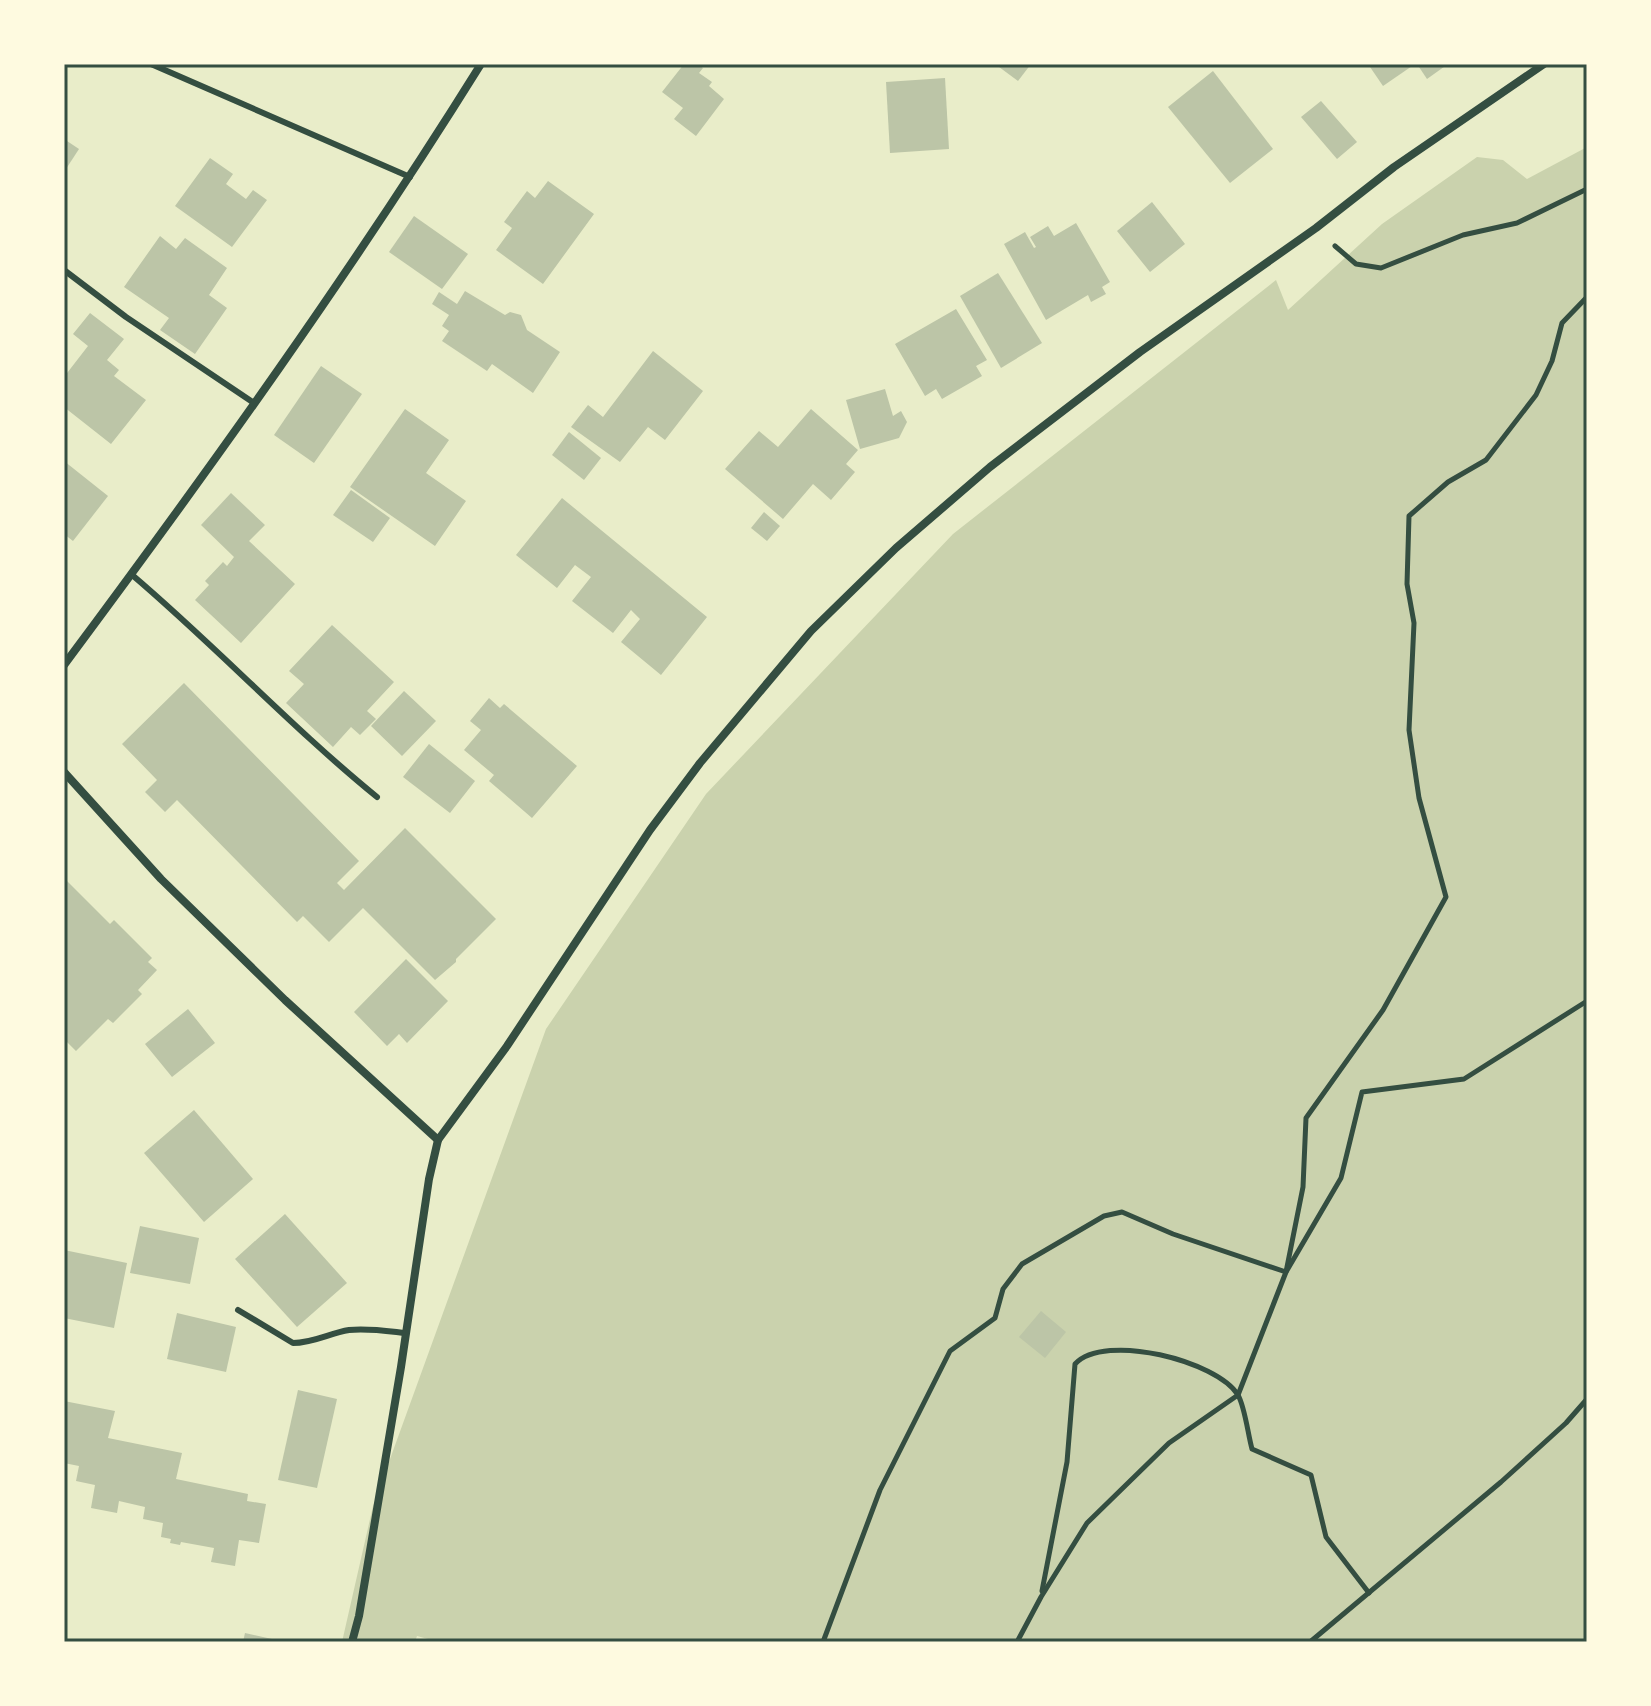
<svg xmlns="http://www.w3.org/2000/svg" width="1651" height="1706" font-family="Ubuntu,sans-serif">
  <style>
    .green { fill: #cad2ad }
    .building { fill: #bcc5a7 }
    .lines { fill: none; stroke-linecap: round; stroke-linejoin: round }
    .path { stroke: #344e41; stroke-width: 5 }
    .service { stroke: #344e41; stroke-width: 6 }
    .minor { stroke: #344e41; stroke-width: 8 }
    .neatline { fill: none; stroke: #344e41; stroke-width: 3 }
  </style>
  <rect width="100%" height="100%" fill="#e9edc9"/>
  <path class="green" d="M 1587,147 L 1587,1642 L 439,1642 L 417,1636 L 415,1642 L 342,1642 L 373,1506 L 546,1029 L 706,794 L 953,534 L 1276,280 L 1288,310 L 1382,224 L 1477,157 L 1503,160 L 1527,179 Z"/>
  <g class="building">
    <path d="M 684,64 L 697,64 L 703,68 L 699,73 L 712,82 L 709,86 L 724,99 L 696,136 L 674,119 L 683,108 L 662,92 Z"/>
    <path d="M 995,64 L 1031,64 L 1018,81 Z"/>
    <path d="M 1368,64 L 1415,64 L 1383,86 Z"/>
    <path d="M 1417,64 L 1448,64 L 1427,79 Z"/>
    <path d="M 1213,71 L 1273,149 L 1230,183 L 1168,107 Z"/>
    <path d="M 945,78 L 949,149 L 890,153 L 886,82 Z"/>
    <path d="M 1321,101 L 1357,142 L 1337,159 L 1301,117 Z"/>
    <path d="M 64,139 L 79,149 L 64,172 Z"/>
    <path d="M 210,158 L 233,174 L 226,184 L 246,199 L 253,190 L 267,200 L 232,247 L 175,206 Z"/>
    <path d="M 548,181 L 594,214 L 543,284 L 496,250 L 512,228 L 504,222 L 527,191 L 535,198 Z"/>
    <path d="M 1152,202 L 1185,244 L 1150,272 L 1117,231 Z"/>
    <path d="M 414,216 L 468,254 L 442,289 L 389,252 Z"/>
    <path d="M 1076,223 L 1110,282 L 1102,287 L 1106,294 L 1091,302 L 1088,295 L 1046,320 L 1004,244 L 1025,232 L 1034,248 L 1036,247 L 1030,237 L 1048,226 L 1054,236 Z"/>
    <path d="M 160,236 L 176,249 L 185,238 L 227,268 L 209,295 L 227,308 L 195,354 L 160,330 L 169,318 L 124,287 Z"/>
    <path d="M 998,273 L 1042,343 L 1001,368 L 960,296 Z"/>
    <path d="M 465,291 L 505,315 L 510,312 L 521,315 L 527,330 L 560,352 L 533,393 L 492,364 L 487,371 L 442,341 L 449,331 L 442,326 L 449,315 L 432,304 L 439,292 L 457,304 Z"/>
    <path d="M 956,309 L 987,360 L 976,366 L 982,376 L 942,399 L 936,389 L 925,396 L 895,344 Z"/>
    <path d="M 90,313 L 124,339 L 107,360 L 119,370 L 114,376 L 146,400 L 111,444 L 64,407 L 64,377 L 88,346 L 73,334 Z"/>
    <path d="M 653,351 L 703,391 L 665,440 L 648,427 L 620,462 L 571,427 L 588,405 L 603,417 Z"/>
    <path d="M 321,366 L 362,394 L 314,463 L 274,435 Z"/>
    <path d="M 885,389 L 893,416 L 901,411 L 907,422 L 899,438 L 860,449 L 846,400 Z"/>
    <path d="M 405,409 L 449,440 L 426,473 L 466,501 L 435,546 L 350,487 Z"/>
    <path d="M 811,409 L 858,450 L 846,464 L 855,472 L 831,500 L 813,484 L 783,519 L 725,469 L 759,431 L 778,447 Z"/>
    <path d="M 569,432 L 601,458 L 584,480 L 552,455 Z"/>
    <path d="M 64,461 L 108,496 L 73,541 L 64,534 Z"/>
    <path d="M 351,490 L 390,518 L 373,542 L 333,515 Z"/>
    <path d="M 231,493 L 265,525 L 249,541 L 295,584 L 241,643 L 195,600 L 209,585 L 205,581 L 223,562 L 227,566 L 234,557 L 201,525 Z"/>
    <path d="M 562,498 L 707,617 L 661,675 L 621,642 L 640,619 L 631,610 L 613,633 L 572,601 L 591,577 L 575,565 L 557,588 L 516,555 Z"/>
    <path d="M 764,512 L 780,526 L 767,541 L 751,528 Z"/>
    <path d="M 332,625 L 394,682 L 367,711 L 376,719 L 360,735 L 351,727 L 333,747 L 286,703 L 304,684 L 289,671 Z"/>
    <path d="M 184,683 L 359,861 L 337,883 L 344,890 L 405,828 L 496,919 L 456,959 L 456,962 L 435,980 L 363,908 L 329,942 L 303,916 L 297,922 L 177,800 L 165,812 L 145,792 L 157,780 L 122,744 Z"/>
    <path d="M 404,691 L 436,721 L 402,756 L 371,726 Z"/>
    <path d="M 489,698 L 500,708 L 504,704 L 577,766 L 532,818 L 489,781 L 494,775 L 464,750 L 481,730 L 470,721 Z"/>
    <path d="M 429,744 L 475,781 L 450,813 L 403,777 Z"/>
    <path d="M 64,878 L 110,924 L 114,920 L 152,958 L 148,962 L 157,970 L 138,990 L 142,994 L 113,1023 L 108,1019 L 76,1051 L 64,1039 Z"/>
    <path d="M 406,959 L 448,1001 L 407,1043 L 399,1034 L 387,1046 L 354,1012 Z"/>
    <path d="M 188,1009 L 215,1043 L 172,1077 L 145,1044 Z"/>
    <path d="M 194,1110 L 253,1179 L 204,1222 L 144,1153 Z"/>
    <path d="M 285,1214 L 347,1283 L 297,1327 L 235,1259 Z"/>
    <path d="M 140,1226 L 199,1238 L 190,1284 L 130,1273 Z"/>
    <path d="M 64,1250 L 127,1263 L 114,1328 L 64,1318 Z"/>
    <path d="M 1041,1311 L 1066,1332 L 1045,1358 L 1019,1337 Z"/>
    <path d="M 177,1313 L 236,1327 L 226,1372 L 167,1359 Z"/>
    <path d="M 298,1390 L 337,1399 L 317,1488 L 278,1480 Z"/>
    <path d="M 64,1401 L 115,1411 L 108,1438 L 182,1453 L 176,1479 L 248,1494 L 247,1501 L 266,1504 L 259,1543 L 239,1540 L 235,1566 L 211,1562 L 214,1548 L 181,1542 L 180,1545 L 170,1543 L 171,1539 L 161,1537 L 163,1523 L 143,1519 L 145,1507 L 119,1501 L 117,1513 L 91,1508 L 95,1485 L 76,1481 L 79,1466 L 64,1463 Z"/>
    <path d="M 245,1633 L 281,1641 L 281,1642 L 243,1642 Z"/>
  </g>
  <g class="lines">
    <g class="path">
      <path d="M 1335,246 L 1356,264 L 1381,268 L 1463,235 L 1517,223 L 1587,189"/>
      <path d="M 1042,1591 L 1067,1462 L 1075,1364 C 1105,1332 1217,1361 1238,1395 C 1245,1407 1248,1435 1252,1449 L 1311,1475 L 1326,1537 L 1369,1593"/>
      <path d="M 823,1642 L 880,1490 L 950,1351 L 995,1318 L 1003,1289 L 1022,1264 L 1104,1216 L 1122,1212 L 1173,1234 L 1286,1272 L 1303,1187 L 1306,1118 L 1383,1010 L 1446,897 L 1419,798 L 1409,730 L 1414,623 L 1407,584 L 1409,516 L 1448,482 L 1486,460 L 1536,395 L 1552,361 L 1562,323 L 1587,297"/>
      <path d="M 1017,1642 L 1041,1597 L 1087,1523 L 1169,1443 L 1238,1395 L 1286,1272 L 1341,1178 L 1362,1092 L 1464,1079 L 1587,1001"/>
      <path d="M 1310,1642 L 1501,1482 L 1566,1423 L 1587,1399"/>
    </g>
    <g class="service">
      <path d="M 151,64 L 410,177"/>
      <path d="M 64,270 L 126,317 L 254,403"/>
      <path d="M 131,574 C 216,646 291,727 377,797"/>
      <path d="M 238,1310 L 293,1343 C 313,1343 330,1333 349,1330 C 368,1328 387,1331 406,1333"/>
    </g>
    <g class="minor">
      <path d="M 64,665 C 210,469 352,271 481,64"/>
      <path d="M 64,772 L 161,879 L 285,1000 L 438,1140"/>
      <path d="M 352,1642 L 359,1616 L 401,1367 L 429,1179 L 438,1140 L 507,1046 L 650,830 L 700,763 L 811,631 L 896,548 L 990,467 L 1140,352 L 1316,228 L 1394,167 L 1544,64"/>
    </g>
  </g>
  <rect width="1651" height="1706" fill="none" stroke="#fefae0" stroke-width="132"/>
  <rect x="66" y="66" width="1519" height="1574" class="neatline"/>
</svg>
